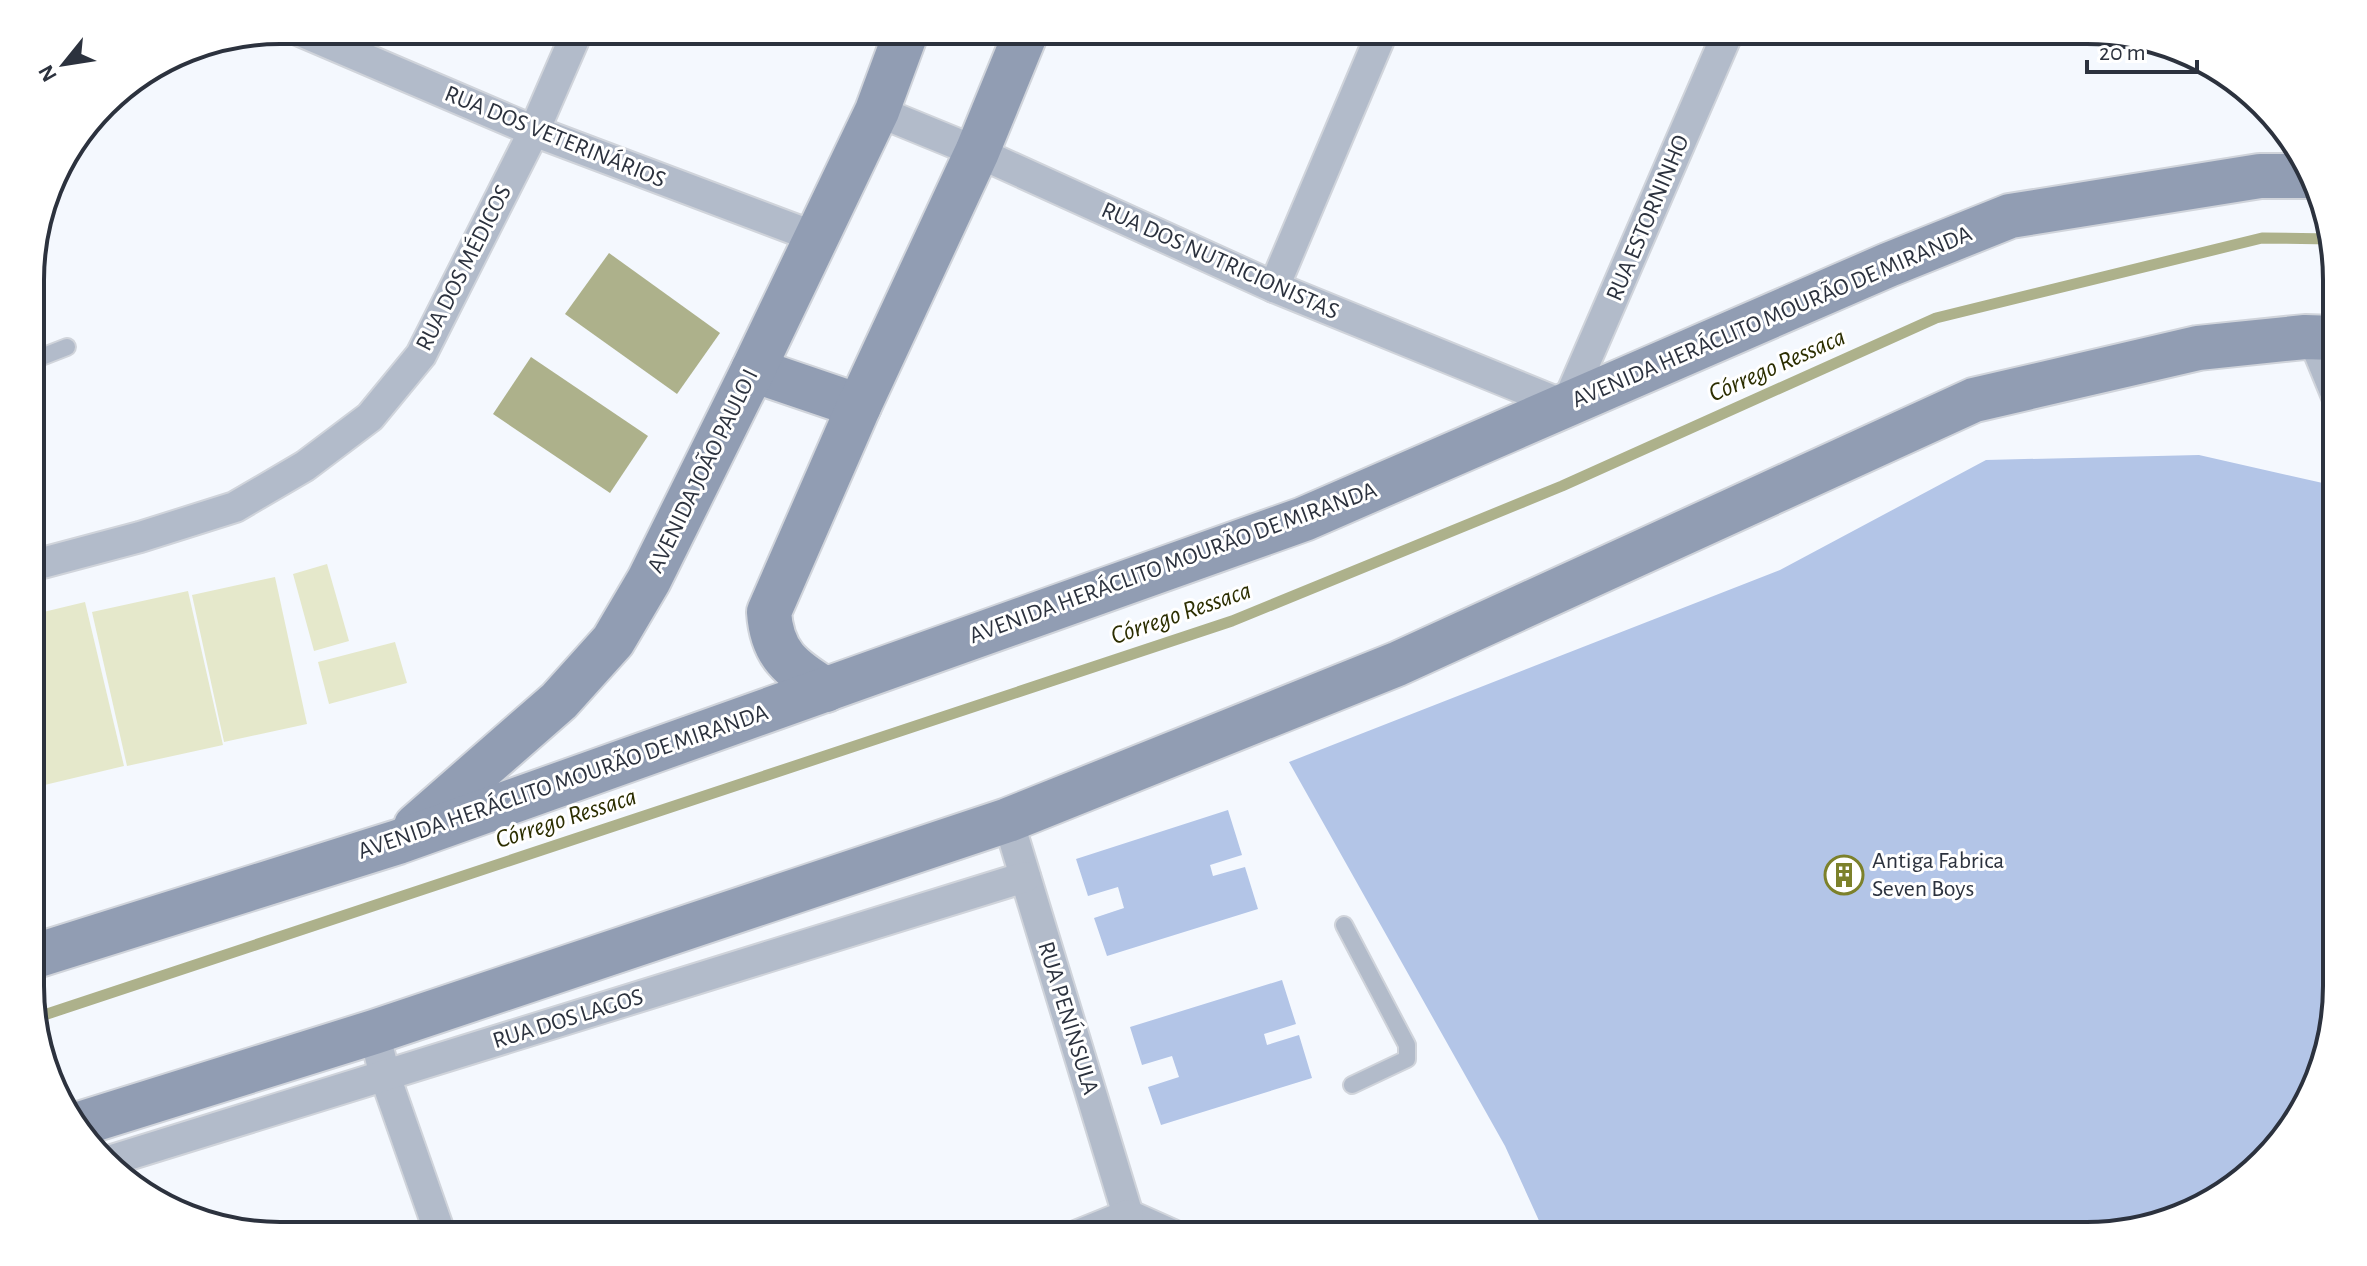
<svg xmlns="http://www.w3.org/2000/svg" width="2367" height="1266" font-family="'Alegreya Sans',sans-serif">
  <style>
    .green { fill: #e5e8cb }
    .water { fill: #adb18b }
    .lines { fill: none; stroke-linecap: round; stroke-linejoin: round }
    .stream { stroke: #adb18b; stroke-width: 11 }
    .building { fill: #b3c5e7 }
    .service-casing { stroke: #d0d4db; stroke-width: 20 }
    .minor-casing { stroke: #d0d4db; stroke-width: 34 }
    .secondary-casing { stroke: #d0d4db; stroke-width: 48 }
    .service { stroke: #b2bbca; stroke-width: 16 }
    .minor { stroke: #b2bbca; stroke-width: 30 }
    .secondary { stroke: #919db3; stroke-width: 44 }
    .labels { text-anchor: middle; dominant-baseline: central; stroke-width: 6; stroke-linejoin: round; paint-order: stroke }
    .street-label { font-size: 24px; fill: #2c323e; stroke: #fff }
    .poi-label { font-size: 24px; fill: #2c323e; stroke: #fff; text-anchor: start }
    .water-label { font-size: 26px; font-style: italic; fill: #2c2e00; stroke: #fff }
    .rim { fill: none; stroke: #2c323e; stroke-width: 4 }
  </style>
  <rect width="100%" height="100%" fill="#f4f8fe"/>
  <g class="green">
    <path d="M 327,564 L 349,641 L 314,651 L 293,574 Z"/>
    <path d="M 275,577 L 307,724 L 224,742 L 192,595 Z"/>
    <path d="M 188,591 L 223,745 L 127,766 L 92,612 Z"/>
    <path d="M 85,602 L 124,766 L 32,788 L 31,615 Z"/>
    <path d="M 395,642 L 407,683 L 329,704 L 318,662 Z"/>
  </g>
  <g class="water">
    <path d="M 609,253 L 720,333 L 677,394 L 565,314 Z"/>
    <path d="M 531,357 L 648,436 L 610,493 L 493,414 Z"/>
  </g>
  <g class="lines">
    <path class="stream" d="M 32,1019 L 1232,621 L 1562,486 L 1936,318 L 2262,238 L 2332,239"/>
  </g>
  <g class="building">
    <path d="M 2199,455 L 2336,486 L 2337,987 L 2311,1097 L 2226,1194 L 2103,1235 L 1546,1236 L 1505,1146 L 1289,762 L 1780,570 L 1986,460 Z"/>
    <path d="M 1228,810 L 1242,855 L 1210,865 L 1213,876 L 1245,867 L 1258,909 L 1107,956 L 1094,918 L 1124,908 L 1118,887 L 1088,896 L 1076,859 Z"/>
    <path d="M 1282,980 L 1296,1024 L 1264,1034 L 1267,1045 L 1299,1035 L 1312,1078 L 1161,1125 L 1148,1087 L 1179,1077 L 1172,1056 L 1142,1065 L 1130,1027 Z"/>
  </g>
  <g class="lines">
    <g class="service-casing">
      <g id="service">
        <path d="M 2307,342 L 2335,410"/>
        <path d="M 31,361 L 67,347"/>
        <path d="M 1344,925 L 1407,1045 L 1407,1059 L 1352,1085"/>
      </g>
    </g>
    <g class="minor-casing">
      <g id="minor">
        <path d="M 298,30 L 534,131 L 815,237"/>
        <path d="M 877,111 L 977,152 L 1274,287 L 1566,406 L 1729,30"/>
        <path d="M 1274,287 L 1383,30"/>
        <path d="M 31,566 L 140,537 L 235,507 L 305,466 L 370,417 L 421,355 L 534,131 L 578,30"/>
        <path d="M 1008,820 L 1128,1215"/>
        <path d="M 374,1032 L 385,1076 L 441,1236"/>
        <path d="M 112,1160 L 1025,877"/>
        <path d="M 1128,1215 L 1175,1236"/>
        <path d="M 1076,1236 L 1128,1215"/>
      </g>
    </g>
    <g class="secondary-casing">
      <g id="secondary">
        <path d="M 753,370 L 859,406"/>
        <path d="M 826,690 C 792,668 772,656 769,612 L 859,406 L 977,152 L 1027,30"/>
        <path d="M 416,826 L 559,701 L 613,641 L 649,580 L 753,370 L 877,111 L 907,30"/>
        <path d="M 32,957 L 398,842 L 1304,519 L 1888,265 L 2010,216 L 2260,176 L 2308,176"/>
        <path d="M 73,1126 L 374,1032 L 1008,820 L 1397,664 L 1974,400 L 2198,348 L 2305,337 L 2335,338"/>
      </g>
    </g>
    <use href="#service" class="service"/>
    <use href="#minor" class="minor"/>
    <use href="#secondary" class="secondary"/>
  </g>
  <defs>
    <g id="building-ring" transform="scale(2)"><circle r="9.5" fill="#fff" stroke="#7c812b" stroke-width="1.5"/><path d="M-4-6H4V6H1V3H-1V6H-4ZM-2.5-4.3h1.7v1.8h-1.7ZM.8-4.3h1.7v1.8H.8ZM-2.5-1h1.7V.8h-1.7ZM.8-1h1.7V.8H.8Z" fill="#7c812b"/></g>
  </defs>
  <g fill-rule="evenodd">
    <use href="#building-ring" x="1844" y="875"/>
  </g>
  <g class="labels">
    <g class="street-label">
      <text transform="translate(555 137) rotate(22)">RUA DOS VETERINÁRIOS</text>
      <text transform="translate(1648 218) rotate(-67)">RUA ESTORNINHO</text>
      <text transform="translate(1220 261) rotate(24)">RUA DOS NUTRICIONISTAS</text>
      <text transform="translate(464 268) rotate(-63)">RUA DOS MÉDICOS</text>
      <text transform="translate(1772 317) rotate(-23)">AVENIDA HERÁCLITO MOURÃO DE MIRANDA</text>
      <text transform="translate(703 471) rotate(-64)">AVENIDA JOÃO PAULO I</text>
      <text transform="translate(1173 563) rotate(-20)">AVENIDA HERÁCLITO MOURÃO DE MIRANDA</text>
      <text transform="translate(563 782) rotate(-19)">AVENIDA HERÁCLITO MOURÃO DE MIRANDA</text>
      <text transform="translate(1068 1018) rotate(73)">RUA PENÍNSULA</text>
      <text transform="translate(568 1019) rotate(-17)">RUA DOS LAGOS</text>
    </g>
    <g class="poi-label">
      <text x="1872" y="861">Antiga Fabrica<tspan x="1872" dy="28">Seven Boys</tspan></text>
    </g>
    <g class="water-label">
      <text transform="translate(1777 365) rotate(-24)">Córrego Ressaca</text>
      <text transform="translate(1181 613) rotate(-19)">Córrego Ressaca</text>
      <text transform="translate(566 818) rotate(-18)">Córrego Ressaca</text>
    </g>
  </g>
  <path d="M0 0H2367V1266H0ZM280 44H2087A236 236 0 0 1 2323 280V986A236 236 0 0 1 2087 1222H280A236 236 0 0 1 44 986V280A236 236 0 0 1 280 44Z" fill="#fff" fill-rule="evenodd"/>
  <path class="rim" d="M280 44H2087A236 236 0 0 1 2323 280V986A236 236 0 0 1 2087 1222H280A236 236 0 0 1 44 986V280A236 236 0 0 1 280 44Z"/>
  <g transform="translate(64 64) rotate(240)" stroke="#ffffff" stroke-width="6" paint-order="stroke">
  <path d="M0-6L14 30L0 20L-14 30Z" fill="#2c323e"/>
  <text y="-12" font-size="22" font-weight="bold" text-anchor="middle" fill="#2c323e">N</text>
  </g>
  <path d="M2087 60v12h110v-12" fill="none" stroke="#2c323e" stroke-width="4"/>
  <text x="2099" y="60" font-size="24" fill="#2c323e" stroke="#ffffff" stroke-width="6" paint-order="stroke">20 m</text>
</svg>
